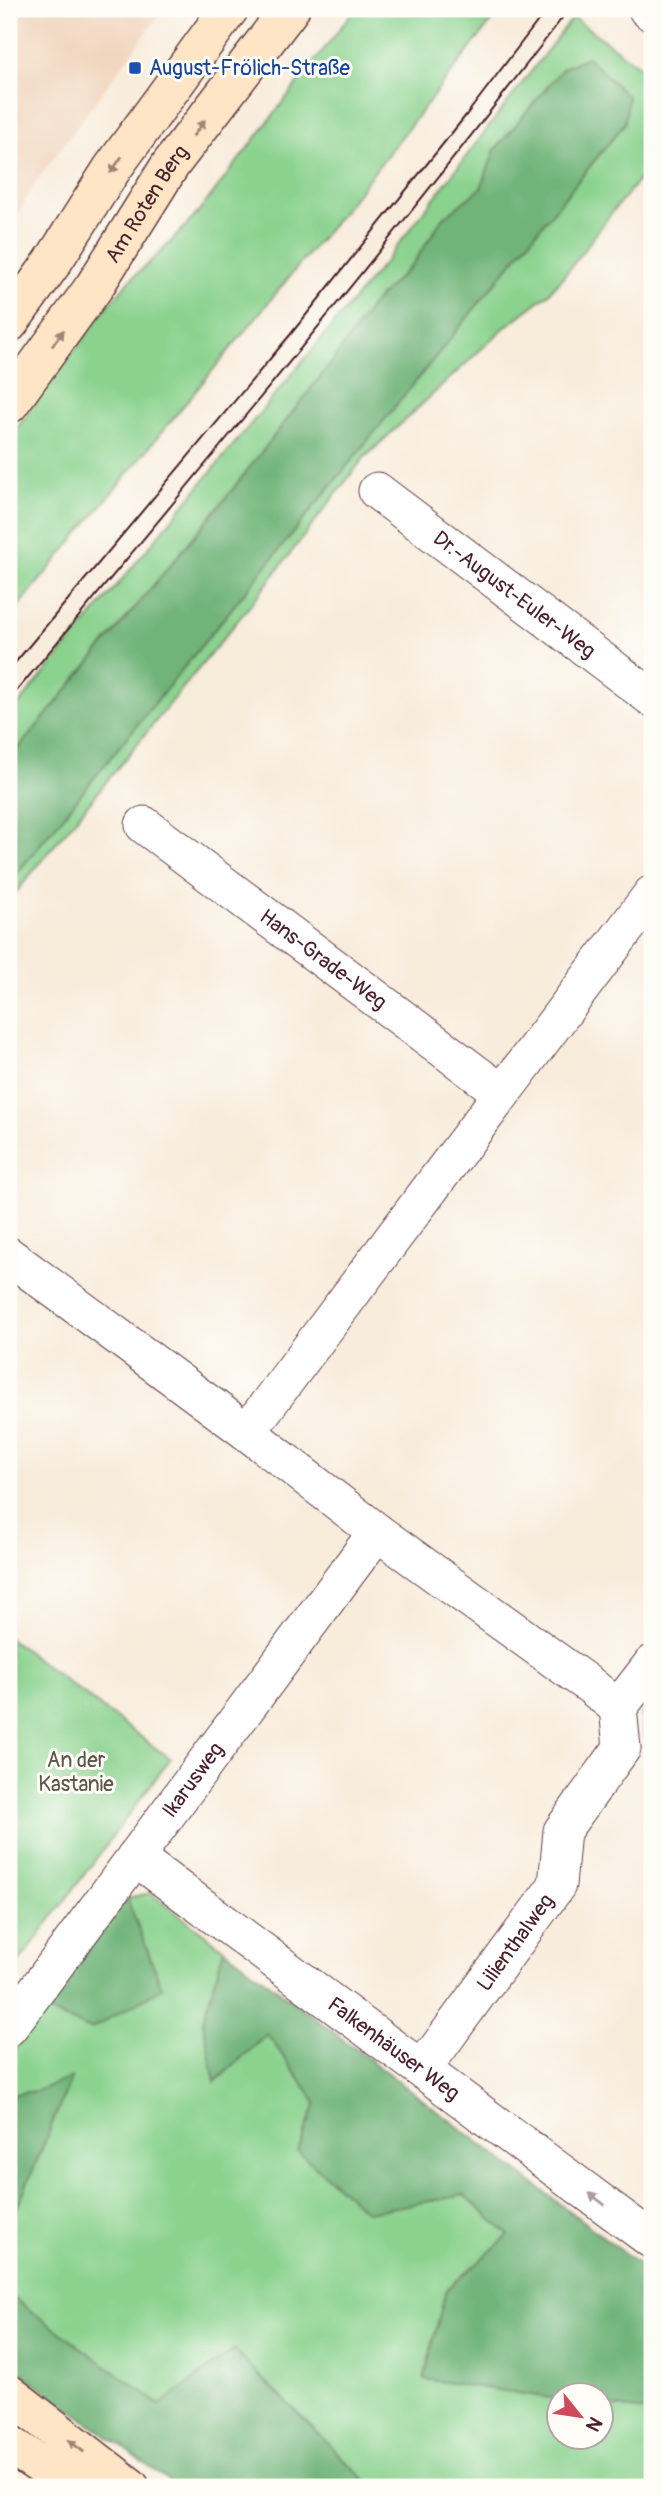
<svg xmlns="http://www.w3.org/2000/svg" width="661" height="2496" font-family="Pangolin,sans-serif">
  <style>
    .built { fill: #f1d5bd }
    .green { fill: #8ad28e; stroke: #6a785c; stroke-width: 2 }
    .forest { fill: #6fb479; stroke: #5c6a52; stroke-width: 2 }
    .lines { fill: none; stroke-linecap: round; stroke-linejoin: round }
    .street-casing { stroke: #643e45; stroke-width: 39 }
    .secondary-casing { stroke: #643e45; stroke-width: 41 }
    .street { stroke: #fff; stroke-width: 37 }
    .secondary { stroke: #fee5c5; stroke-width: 38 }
    .tram { stroke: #4a1f2b; stroke-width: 2 }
    .oneway { fill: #a48278 }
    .oneway2 { fill: #ae9aa0 }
    .transit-dot { fill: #1a4fb4; stroke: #fdfcf7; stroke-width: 2.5 }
    .labels { text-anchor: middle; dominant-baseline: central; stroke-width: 6; stroke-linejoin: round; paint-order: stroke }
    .transit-label { font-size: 21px; fill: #164399; stroke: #fdfcf7; text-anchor: start }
    .street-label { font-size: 21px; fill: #4a1f2b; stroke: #fdfcf7 }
    .park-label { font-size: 21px; fill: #5d5549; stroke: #fdfcf7 }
  </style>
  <rect width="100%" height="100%" fill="#fdfcf7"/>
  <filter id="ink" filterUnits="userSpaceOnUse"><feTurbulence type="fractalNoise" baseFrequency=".0143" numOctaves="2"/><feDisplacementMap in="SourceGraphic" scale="14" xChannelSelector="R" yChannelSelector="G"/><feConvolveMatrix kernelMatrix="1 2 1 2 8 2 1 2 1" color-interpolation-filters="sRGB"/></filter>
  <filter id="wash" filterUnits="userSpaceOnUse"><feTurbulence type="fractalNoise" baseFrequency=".00686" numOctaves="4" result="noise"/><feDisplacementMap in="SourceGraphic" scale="28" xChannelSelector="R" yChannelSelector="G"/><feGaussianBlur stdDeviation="1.57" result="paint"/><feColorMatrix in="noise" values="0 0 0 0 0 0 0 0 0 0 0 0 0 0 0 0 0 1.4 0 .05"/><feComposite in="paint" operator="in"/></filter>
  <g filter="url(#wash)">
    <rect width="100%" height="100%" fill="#f8ecdb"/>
    <path class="built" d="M 9,9 L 164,9 L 36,182 L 9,228 Z"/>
    <g class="green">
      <path d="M 355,9 L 501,9 L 341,214 L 9,618 L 9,439 L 105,309 L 127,283 L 165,248 L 197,214 Z"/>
      <path d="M 573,17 L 652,76 L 652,164 L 612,212 L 568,271 L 548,294 L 504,328 L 363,459 L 253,602 L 9,901 L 9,883 L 625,123 L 563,68 L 495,150 L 482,188 L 443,218 L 412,265 L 376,300 L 332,362 L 225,499 L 9,760 L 9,716 L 385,262 Z"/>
      <path d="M 9,1638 L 170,1759 L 9,1976 Z"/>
      <path d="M 652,1694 L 652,1738 L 645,1736 L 641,1714 Z"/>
      <path d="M 150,1893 L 224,1949 L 203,2021 L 216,2081 L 267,2034 L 316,2102 L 367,2212 L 464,2195 L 509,2235 L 446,2290 L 424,2379 L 559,2399 L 560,2436 L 602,2436 L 602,2405 L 652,2412 L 652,2487 L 372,2487 L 234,2350 L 160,2405 L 9,2295 L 9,2227 L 71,2079 L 36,2091 L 9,2095 L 9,2057 L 127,1898 Z"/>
    </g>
    <g class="forest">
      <path d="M 587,57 L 628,97 L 625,123 L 9,883 L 9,760 L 225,499 L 332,362 L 376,300 L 412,265 L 443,218 L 481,188 L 495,150 L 563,68 Z"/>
      <path d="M 127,1898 L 162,1988 L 91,2029 L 44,2010 Z"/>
      <path d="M 224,1949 L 652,2274 L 652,2412 L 602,2405 L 602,2394 L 560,2394 L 559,2399 L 424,2379 L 446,2290 L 509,2235 L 464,2195 L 367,2212 L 298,2151 L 316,2102 L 267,2034 L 215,2082 L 203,2021 Z"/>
      <path d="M 71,2078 L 9,2227 L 9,2095 L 36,2091 Z"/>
      <path d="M 9,2295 L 160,2405 L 234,2350 L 372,2487 L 177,2487 L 9,2364 Z"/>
    </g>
  </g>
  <g filter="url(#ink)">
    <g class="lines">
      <g class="street-casing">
        <g id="street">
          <path d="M 647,9 L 652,13"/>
          <path id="s1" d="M 377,491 L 652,698"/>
          <path id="s2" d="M 144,825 L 502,1093"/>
          <path d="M 9,1256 L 247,1432 L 377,1532 L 591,1686 L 618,1708"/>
          <path d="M 247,1432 L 652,894"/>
          <path id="s3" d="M 135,1857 L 652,2240"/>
          <path id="s4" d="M 9,2027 L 377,1532"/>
          <path id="s5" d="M 422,2070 L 557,1885 L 562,1831 L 622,1748 L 618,1708 L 652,1664"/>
        </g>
      </g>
      <g class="secondary-casing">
        <g id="secondary">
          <path d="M 9,323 L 52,263 L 112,169 L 229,9"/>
          <path id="s6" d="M 9,404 L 94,287 L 171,164 L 290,9"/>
          <path d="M 9,2394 L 130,2487"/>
          <path d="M 9,2444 L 74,2487"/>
        </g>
      </g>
      <use href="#street" class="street"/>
      <use href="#secondary" class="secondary"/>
      <g class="tram">
        <path d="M 9,670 L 290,335 L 467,114 L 547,9"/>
        <path d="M 9,700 C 199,473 389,245 569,9"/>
      </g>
    </g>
    <defs><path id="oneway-solid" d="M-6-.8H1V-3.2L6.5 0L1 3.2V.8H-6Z" transform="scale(1.75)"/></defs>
    <g class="oneway">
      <use href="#oneway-solid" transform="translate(199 128) rotate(-53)"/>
      <use href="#oneway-solid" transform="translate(116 165) rotate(125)"/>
      <use href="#oneway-solid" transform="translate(58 338) rotate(-54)"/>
      <use href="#oneway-solid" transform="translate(76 2446) rotate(-142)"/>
    </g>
    <use class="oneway2" href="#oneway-solid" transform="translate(597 2199) rotate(-143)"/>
  </g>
  <rect class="transit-dot" x="128" y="61" width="14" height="14" rx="3.5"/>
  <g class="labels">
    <g class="transit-label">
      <text x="149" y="68">August-Frölich-Straße</text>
    </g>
    <g class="street-label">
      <text stroke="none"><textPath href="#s6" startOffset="243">Am Roten Berg</textPath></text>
      <text stroke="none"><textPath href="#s1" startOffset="172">Dr.-August-Euler-Weg</textPath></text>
      <text stroke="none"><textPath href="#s2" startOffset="224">Hans-Grade-Weg</textPath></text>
      <text stroke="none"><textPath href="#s4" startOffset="308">Ikarusweg</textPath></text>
      <text stroke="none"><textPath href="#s5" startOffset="158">Lilienthalweg</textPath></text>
      <text stroke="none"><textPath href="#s3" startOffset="322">Falkenhäuser Weg</textPath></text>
    </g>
    <g class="park-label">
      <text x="76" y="1760">An der<tspan x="76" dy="24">Kastanie</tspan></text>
    </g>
  </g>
  <rect width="661" height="2496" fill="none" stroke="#fdfcf7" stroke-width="35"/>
  <g transform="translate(580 2416) rotate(120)"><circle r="33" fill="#fdfcf7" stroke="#b5a4a5" stroke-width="2"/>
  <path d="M0-5L12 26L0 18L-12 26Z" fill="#d1495b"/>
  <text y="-10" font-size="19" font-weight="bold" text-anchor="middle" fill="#4a1f2b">N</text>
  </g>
</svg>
